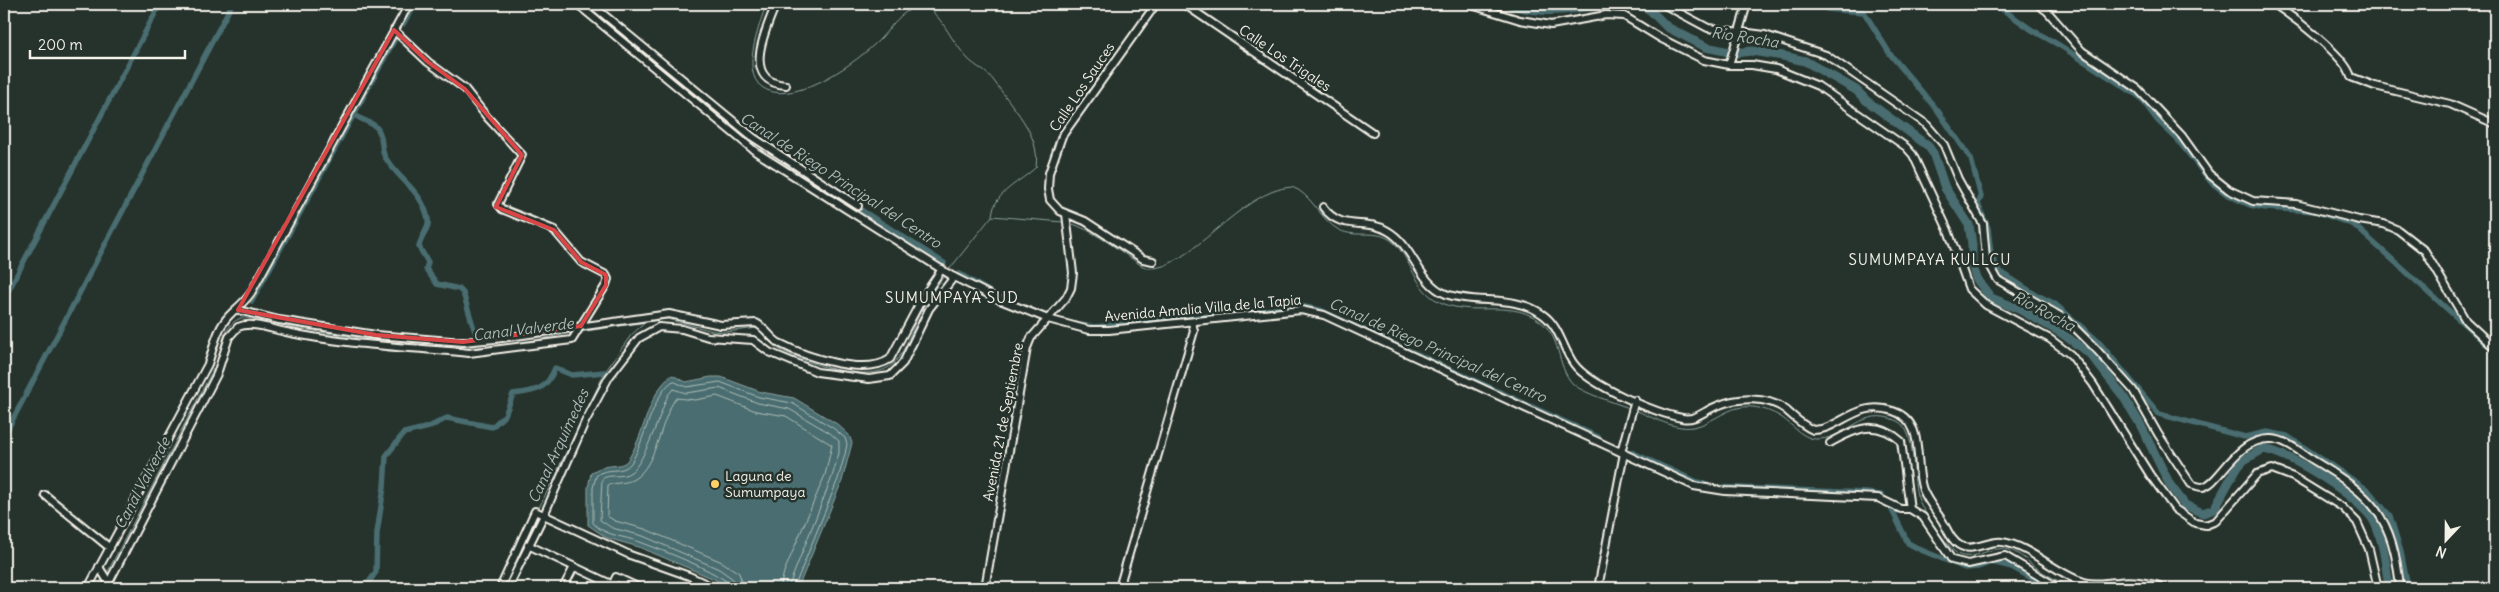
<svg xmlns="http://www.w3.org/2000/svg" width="2499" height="592" font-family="Delius,sans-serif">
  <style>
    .water { fill: #496d6f; stroke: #8da29f }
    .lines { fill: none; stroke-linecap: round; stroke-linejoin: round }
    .shore { stroke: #b0bcb8; stroke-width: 1 }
    .stream { stroke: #8da29f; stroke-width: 1 }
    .canal { stroke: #496d6f; stroke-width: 5.5 }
    .river { stroke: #496d6f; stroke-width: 9 }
    .minor-casing { stroke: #f4f1e8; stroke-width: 10 }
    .minor { stroke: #26332d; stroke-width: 6 }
    .marked { fill: none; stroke: #da4645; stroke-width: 4; stroke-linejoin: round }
    .poi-dot { fill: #ffd166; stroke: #26332d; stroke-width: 2 }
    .labels { text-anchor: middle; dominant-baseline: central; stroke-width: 5; stroke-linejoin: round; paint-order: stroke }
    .street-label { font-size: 14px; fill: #f4f1e8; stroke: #26332d }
    .poi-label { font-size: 14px; fill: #f4f1e8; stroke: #26332d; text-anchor: start }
    .water-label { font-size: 15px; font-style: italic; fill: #b0bcb8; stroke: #26332d }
    .neighbourhood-label { font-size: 15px; letter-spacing: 1px; fill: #f4f1e8; stroke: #26332d }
  </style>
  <rect width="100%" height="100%" fill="#26332d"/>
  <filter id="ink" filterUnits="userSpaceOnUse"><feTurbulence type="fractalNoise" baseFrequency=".02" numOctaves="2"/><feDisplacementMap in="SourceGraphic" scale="10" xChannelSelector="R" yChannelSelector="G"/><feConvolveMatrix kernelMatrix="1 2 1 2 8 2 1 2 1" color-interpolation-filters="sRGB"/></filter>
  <g filter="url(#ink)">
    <path class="water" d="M 672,375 L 686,382 L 711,377 L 721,377 L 761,392 L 794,398 L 837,424 L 849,435 L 852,443 L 842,481 L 798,588 L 728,588 L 714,579 L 639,547 L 607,538 L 588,525 L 588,488 L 591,473 C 604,462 620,469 627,461 C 646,434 646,395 672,375 Z"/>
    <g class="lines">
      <g class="shore">
        <path d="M 730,588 L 729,583 C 707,567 666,552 640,542 C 624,536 605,536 593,523 L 593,488 L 596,476 C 606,466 623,475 631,463 C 645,441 652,395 673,381 L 686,387 L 720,382 L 759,397 L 792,403 L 833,428 L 845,438 L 847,444 L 845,454 L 838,479 L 794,588"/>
        <path d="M 737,588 L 733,579 L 719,569 L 643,536 L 612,528 L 600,520 L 602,479 C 610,473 622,479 631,472 C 645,462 660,413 668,395 L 673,389 L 686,393 L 719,388 L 758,403 L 789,409 L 830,433 L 839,441 L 839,453 L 832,477 L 788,588"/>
        <path d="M 744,588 L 739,573 L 722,562 L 645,529 L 615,521 L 607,516 L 608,485 C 617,482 626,484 634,479 C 658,464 660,419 676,398 L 695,400 L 717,396 L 756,411 L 786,416 L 832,445 L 825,475 L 784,572 L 780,588"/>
      </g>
      <g class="stream">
        <path d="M 766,4 C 760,26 737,77 767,90 C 798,104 859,61 880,39 C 890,29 904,6 921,7 C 935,7 947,31 954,41 C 959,47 963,54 968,59 C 976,67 987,71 994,81 C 1011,106 1041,134 1036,167 C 1021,182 995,191 992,215"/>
        <path d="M 992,216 L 1063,222"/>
        <path d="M 1070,223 C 1091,230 1111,244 1129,257 C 1136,261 1141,267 1149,268 C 1187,272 1242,189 1292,187 C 1312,194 1320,220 1339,230 C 1357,239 1377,228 1393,242 C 1412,259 1414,289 1438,301 C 1469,318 1507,299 1537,319 C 1563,336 1555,365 1573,384 C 1584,394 1614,402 1629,408"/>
        <path d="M 948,271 L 992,216"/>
        <path d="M 580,332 L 667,319 L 713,331 L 726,332 L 757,328 C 765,334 769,344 779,349 C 802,362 872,387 894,363 C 906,351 911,330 919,315 C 926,301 936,287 946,274"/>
        <path d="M 1635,410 C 1652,417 1674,430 1693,427 C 1715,423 1728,404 1753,407 C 1762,408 1773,412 1781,417 C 1793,425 1803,440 1819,439 C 1849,438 1862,405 1897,421 C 1917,430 1912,478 1917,495 C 1921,510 1942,537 1952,549 C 1967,567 1987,546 2005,549 C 2017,551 2025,559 2034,566 C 2046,575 2060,582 2074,588"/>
        <path d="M 538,510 L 605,372 L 631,335 L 646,322"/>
        <path d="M 107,573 L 218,360 C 221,346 224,324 241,318 C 245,316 297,329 308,330 C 363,339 419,347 475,347 C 507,348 541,338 573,333"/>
        <path d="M 97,588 L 103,578"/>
      </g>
      <g class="canal">
        <path d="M 585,4 L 609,23"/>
        <path d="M 1822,4 L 1827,9 L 1864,12 L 1890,54 L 1938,111 L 1971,159 L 1981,197 L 1978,204 L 1988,228 L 1991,254 L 1998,270 L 2033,293 L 2055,304 L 2098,341 L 2159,414 L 2245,437 L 2267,432 L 2287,436 L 2368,490 L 2390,516 L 2401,552 L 2408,588"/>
        <path d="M 1917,4 L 1929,4"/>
        <path d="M 1995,4 L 2032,30 L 2059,45 L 2140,97 L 2158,121 L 2177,139 L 2211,182 L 2228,195 L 2250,205 L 2266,208 L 2315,211 L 2354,225 L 2495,352"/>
        <path d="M 403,24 L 415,4"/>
        <path d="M 354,114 C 361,121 371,121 377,128 C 384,136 380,148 385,157 C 399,181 422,190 428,219 C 430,229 420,237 419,247 L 428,262 L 426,269 L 437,284 L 459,289 L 463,293 L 475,332"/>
        <path d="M 855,206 L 944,263"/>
        <path d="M 960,274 L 990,292"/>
        <path d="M 4,299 L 160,4"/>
        <path d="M 252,301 L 396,37"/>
        <path d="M 1250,312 L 1300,306 L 1320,310 L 1598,437"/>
        <path d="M 1081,325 L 1094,327 L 1233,314"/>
        <path d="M 4,436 L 232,4"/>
        <path d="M 1631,452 L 1695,481 L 1713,487 L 1866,493 L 1881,495 L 1886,500"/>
        <path d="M 1892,510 L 1908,543 L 1921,550 L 1965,568 L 1978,567 L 1992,562 L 2012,567 L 2049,588"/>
        <path d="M 365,588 L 376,572 L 377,533 L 384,487 L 386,456 L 404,433 L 429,427 L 447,418 L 492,427 L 505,415 L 513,394 C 535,391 546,391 555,368 L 572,375 L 605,372"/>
      </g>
      <g class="river">
        <path d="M 1510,4 C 1540,15 1570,10 1601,4"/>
        <path d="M 1638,4 L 1650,10 L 1667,27 L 1706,47 L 1734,53 L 1752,51 L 1783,56 L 1805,61 L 1856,90 L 1867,101 L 1928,146 L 1933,153 L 1945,188 L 1969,225 L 1972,244 L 1972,264 L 1976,278 L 1991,298 L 2019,309 L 2060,332 L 2091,355 L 2123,396 L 2140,424 L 2170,485 L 2185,505 L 2203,513 L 2214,509 L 2236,469 L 2244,460 L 2263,449 C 2289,452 2361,498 2374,521 C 2384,541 2386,567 2389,588"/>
      </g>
      <g class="minor-casing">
        <g id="minor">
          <path d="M 577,4 L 756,152 L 952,276 L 1000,300 L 1048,319 L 1089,330 L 1109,330 L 1301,310 L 1324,315 L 1694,486 L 1725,491 L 1878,498 L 1901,509 L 1910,509 L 1923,517 L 1952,560 L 1968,564 L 2005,556 L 2059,588"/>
          <path d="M 591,4 L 754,138 L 858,206"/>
          <path d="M 776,4 C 766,29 740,82 786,85"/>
          <path d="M 1184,4 L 1373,133"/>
          <path d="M 1468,4 L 1520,20 L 1551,25 L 1606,15 L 1624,16 L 1660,38 L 1704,60 L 1729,65 L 1752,65 L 1776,69 L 1818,86 L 1906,147 L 1913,155 L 1948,230 L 1969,289 L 1986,305 L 2050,339 L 2071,355 L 2093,384 L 2150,475 L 2175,509 L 2195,523 L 2206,525 L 2216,521 L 2257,474 L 2272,469 L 2293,477 L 2342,507 L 2357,522 L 2369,549 L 2378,588"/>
          <path d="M 1663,4 L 1708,28 L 1765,35 L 1826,55 L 1926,124 L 1944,145 L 1958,179 L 1983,224 L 1986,258 L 1998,280 L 2067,320 L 2096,349 L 2133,390 L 2158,434 L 2191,484 C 2194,485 2199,487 2202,487 C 2220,485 2235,437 2272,439 C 2287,440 2301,453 2313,460 C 2373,496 2393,516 2400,588"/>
          <path d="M 2037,4 L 2047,11 L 2082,51 L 2138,89 L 2182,136 L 2209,174 L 2229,190 L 2253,201 L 2296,204 L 2359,220 L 2384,224 L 2398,230 L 2425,251 L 2466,321 L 2495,348"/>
          <path d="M 2274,4 C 2292,16 2346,56 2351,77 L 2375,86 L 2450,104 L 2495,124"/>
          <path d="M 1729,65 L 1747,4"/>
          <path d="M 1323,207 C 1342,233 1365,217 1388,231 C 1413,245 1418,283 1446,294 C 1477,305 1514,294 1542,314 C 1560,326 1562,348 1574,364 C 1589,385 1656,413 1682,418 C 1696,421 1705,410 1717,406 C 1738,397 1767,396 1786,410 C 1795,418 1802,425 1813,430 C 1840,430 1856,399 1893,411 C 1927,422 1913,463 1923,490 C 1928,502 1937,512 1943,522 C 1948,531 1952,542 1961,546 C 1973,552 1990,540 2002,542 C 2029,545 2056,574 2084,582 C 2096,586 2106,582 2118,582 C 2133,580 2152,583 2166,588"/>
          <path d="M 1153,261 L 1143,259 L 1085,221 L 1060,211 L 1050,200 L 1048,189 L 1049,173 L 1062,136 L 1156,4"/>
          <path d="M 238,310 L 279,320 L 376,335 L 463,342 L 495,339 L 669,314 L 721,325 L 756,323 C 766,328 770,338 779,343 C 804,356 864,377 890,359 L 923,297 L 942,269"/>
          <path d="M 1830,443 C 1857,428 1875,419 1901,441 L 1910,509"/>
          <path d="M 1621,452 L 1635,400"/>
          <path d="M 45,495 L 110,548"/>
          <path d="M 528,545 L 613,585"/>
          <path d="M 99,567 L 109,583"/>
          <path d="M 88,588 L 208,364 C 213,350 215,334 224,322 C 231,311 242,306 251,293 L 409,4"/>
          <path d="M 106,588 L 217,374 L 229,337 L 238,327 C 252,321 271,329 286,332 C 346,345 407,347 469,353 L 572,340 L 606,285 L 608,279 L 606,275 L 581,262 L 554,230 L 502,209 L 498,204 L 522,155 L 487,117 L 465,89 L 428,62 L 394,30"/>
          <path d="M 500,588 L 535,511 L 630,555 L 689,576 L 715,588"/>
          <path d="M 508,588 L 544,515 L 585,422 L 609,377 L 639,338 L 659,327 L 682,329 L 708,337 L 753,340 L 769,352 L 817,372 L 869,379 L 890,376 L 903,363 L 929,309 L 954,277"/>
          <path d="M 563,588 L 574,567"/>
          <path d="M 611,588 L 616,577 L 640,588"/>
          <path d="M 985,588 L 1027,348 L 1031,338 L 1066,298 L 1071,288 L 1073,273 L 1066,214"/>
          <path d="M 1119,588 L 1194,331 L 1192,322"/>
          <path d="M 1598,588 L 1624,453"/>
        </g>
      </g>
      <use href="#minor" class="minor"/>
    </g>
  </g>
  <path class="marked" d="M 394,30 L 428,62 L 465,89 L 522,155 L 496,207 L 554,230 L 581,262 L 606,275 L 606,285 L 581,326 L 463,342 L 376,335 L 238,310 Z"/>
  <circle class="poi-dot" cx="715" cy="484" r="5"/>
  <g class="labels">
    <g class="street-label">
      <text transform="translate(1285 58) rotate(34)">Calle Los Trigales</text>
      <text transform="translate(1082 87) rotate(-56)">Calle Los Sauces</text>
      <text transform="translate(1203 308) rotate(-5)">Avenida Amalia Villa de la Tapia</text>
      <text transform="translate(1003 422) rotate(-79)">Avenida 21 de Septiembre</text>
    </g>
    <g class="poi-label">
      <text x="725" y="476">Laguna de<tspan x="725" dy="16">Sumumpaya</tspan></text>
    </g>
    <g class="water-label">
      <text transform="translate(1745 37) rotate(9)">Río Rocha</text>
      <text transform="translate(841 180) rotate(33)">Canal de Riego Principal del Centro</text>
      <text transform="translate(2044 311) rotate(28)">Río Rocha</text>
      <text transform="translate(523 329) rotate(-7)">Canal Valverde</text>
      <text transform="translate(1438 350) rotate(24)">Canal de Riego Principal del Centro</text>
      <text transform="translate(558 446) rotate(-65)">Canal Arquímedes</text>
      <text transform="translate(142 483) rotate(-62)">Canal Valverde</text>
    </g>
    <g class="neighbourhood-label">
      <text x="1930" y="259">SUMUMPAYA KULLCU</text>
      <text x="952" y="297">SUMUMPAYA SUD</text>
    </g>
  </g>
  <rect width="2499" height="592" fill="none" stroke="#26332d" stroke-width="20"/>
  <rect x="10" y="10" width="2479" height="572" fill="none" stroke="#f4f1e8" stroke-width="2" filter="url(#ink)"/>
  <g transform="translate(2446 540) rotate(202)" stroke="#26332d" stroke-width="4" paint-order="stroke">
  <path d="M0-4L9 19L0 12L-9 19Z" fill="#f4f1e8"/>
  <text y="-8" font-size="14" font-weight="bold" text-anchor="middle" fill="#f4f1e8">N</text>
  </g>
  <path d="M30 50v8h155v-8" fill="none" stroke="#f4f1e8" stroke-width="2.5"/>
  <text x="38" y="50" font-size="15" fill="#f4f1e8" stroke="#26332d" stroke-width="4" paint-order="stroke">200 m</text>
</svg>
